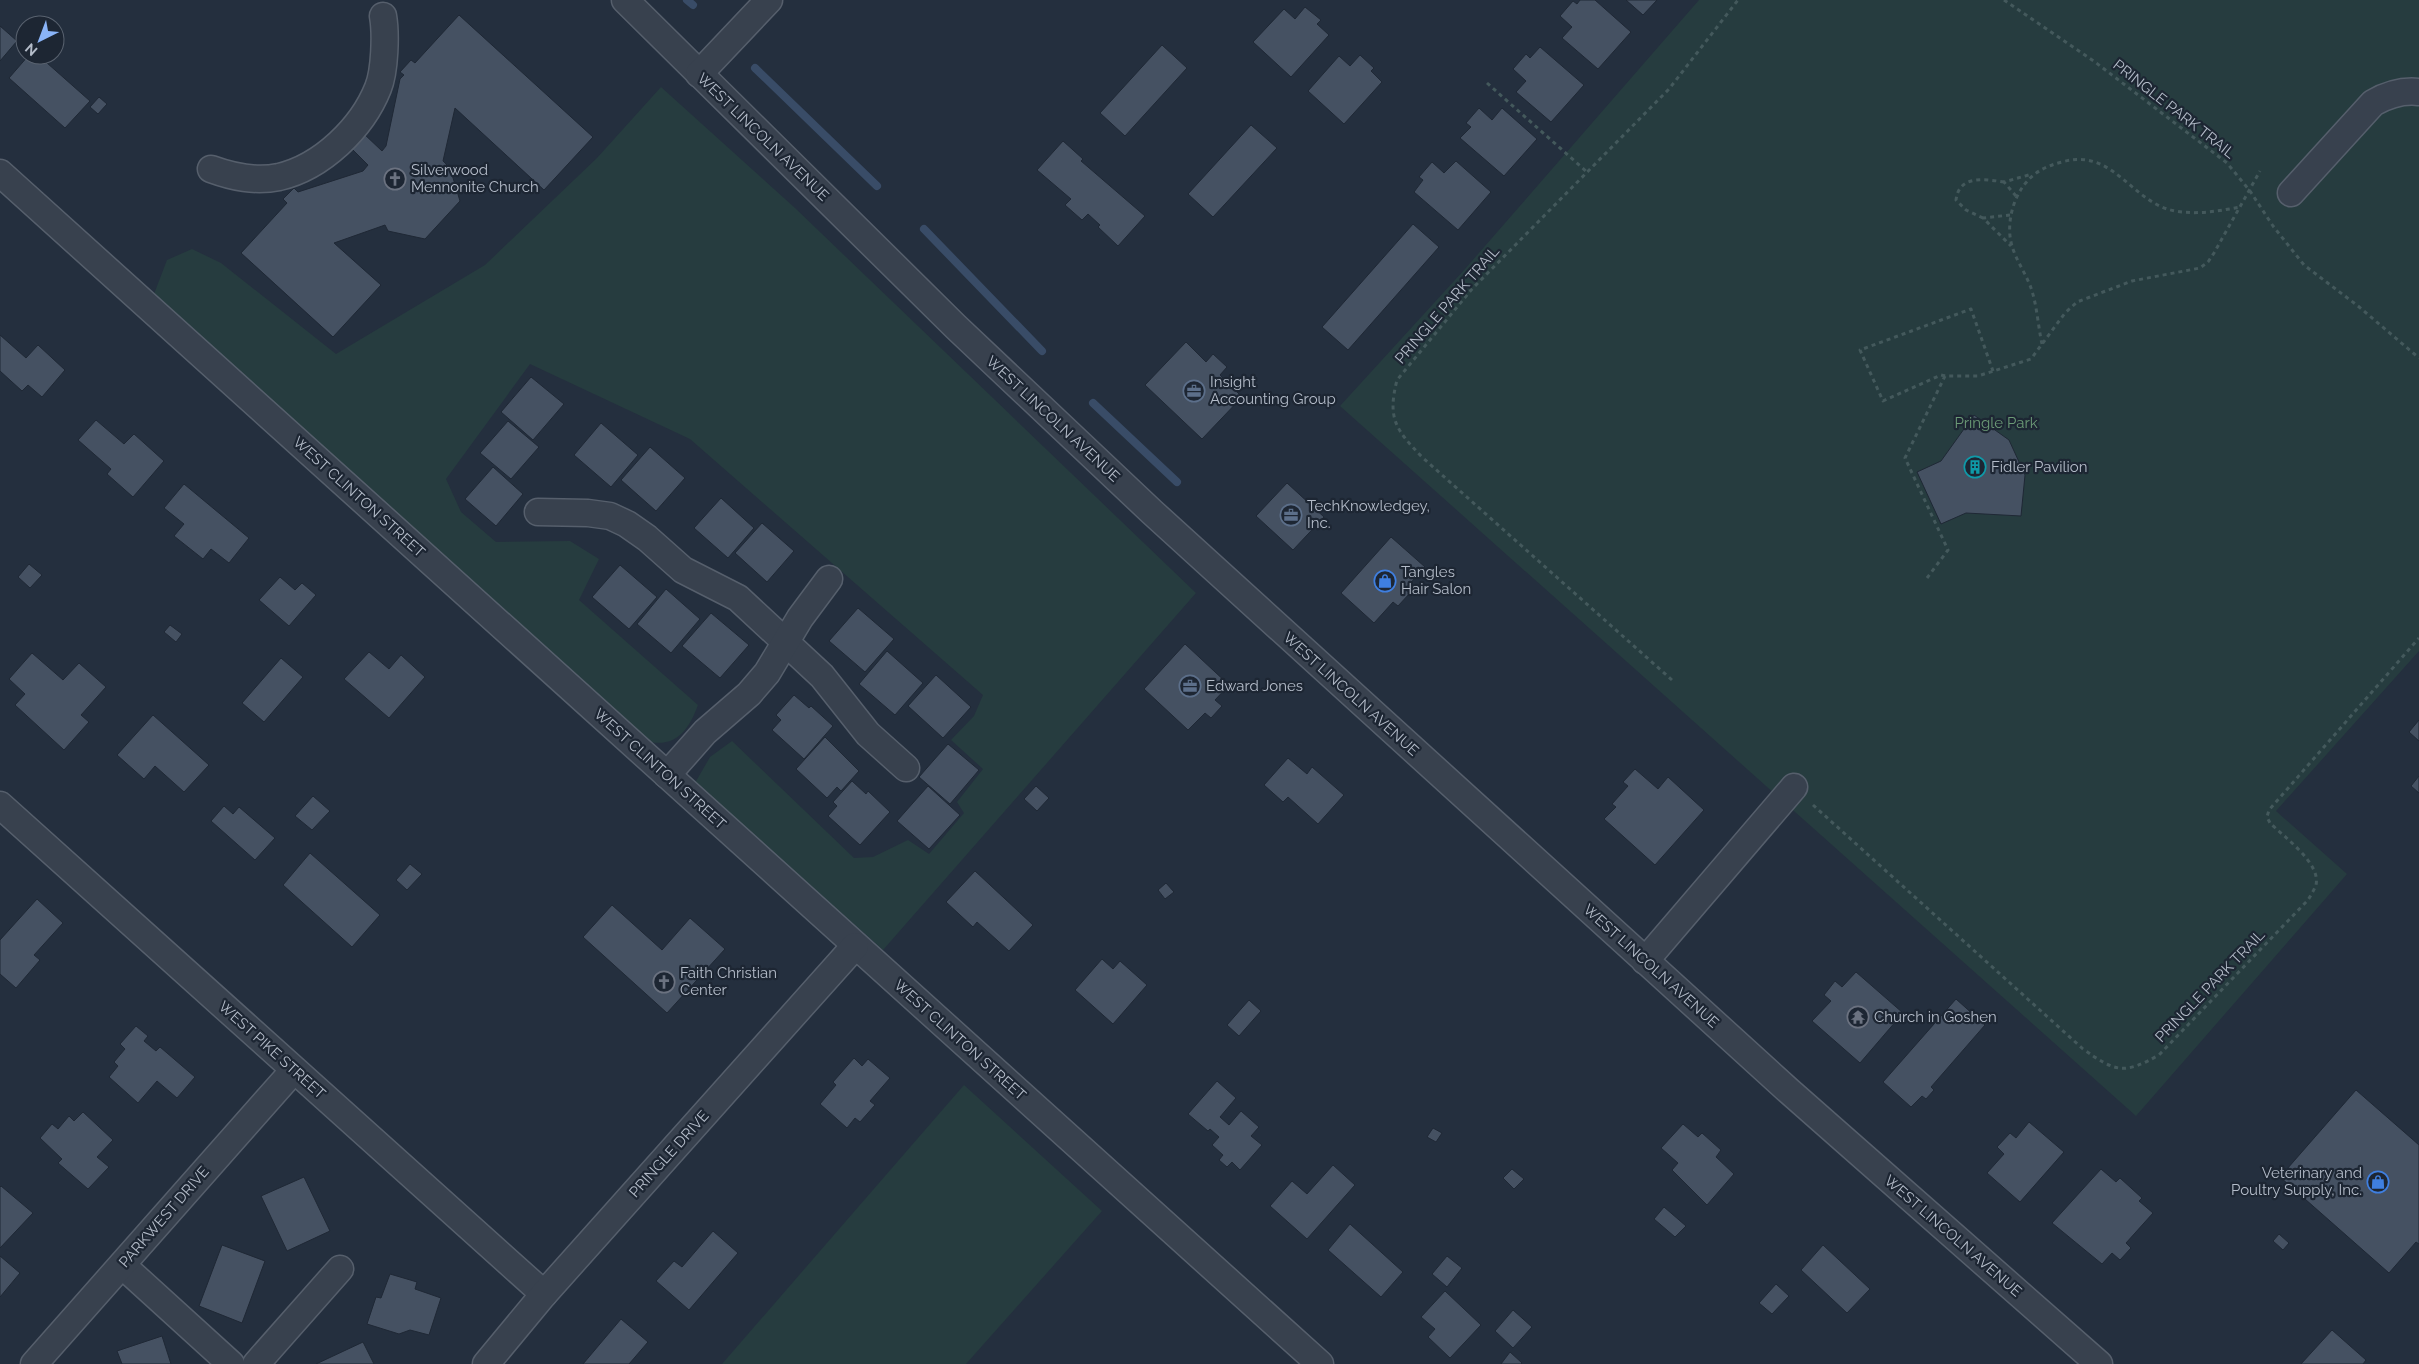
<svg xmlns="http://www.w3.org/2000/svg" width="2419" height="1364" font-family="Raleway,sans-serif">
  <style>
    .green { fill: #263c3f }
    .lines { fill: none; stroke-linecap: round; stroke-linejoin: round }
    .stream { stroke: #394c67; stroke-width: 8 }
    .building { fill: #455162; stroke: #1f2835 }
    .minor-casing { stroke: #565f6c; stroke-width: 29 }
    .path { stroke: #44595c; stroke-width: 3; stroke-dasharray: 4 4; stroke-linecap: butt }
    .minor { stroke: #38414e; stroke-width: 26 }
    .labels { text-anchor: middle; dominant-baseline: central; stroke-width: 4.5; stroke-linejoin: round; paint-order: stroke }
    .street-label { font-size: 15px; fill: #b4bcc9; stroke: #1d2633 }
    .poi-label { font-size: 15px; fill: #b4bcc9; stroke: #1d2633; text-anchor: start }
    .park-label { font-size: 15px; fill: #6b9a76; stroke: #1d2633 }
  </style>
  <rect width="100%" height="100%" fill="#242f3e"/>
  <g class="green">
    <path d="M 1699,0 L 2419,0 L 2419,651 L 2276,811 L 2347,874 L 2136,1116 L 1340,406 L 1465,269 Z"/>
    <path d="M 661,87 L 795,208 L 1196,593 L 883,950 L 695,783 L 710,757 L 732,741 L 854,858 L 873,857 L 908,840 L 929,854 L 964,813 L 957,802 L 983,769 L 951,740 L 974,716 L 983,695 L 690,439 L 530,364 L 446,479 L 461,512 L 496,542 L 570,541 L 599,559 L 579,600 L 698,705 C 689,729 677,747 650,742 L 154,294 L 167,260 L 192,249 L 221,263 L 336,354 L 485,265 L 597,158 Z"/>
    <path d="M 964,1085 L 1102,1211 L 966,1364 L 722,1364 Z"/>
  </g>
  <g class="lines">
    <g class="stream">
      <path d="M 687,0 L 693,5"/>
      <path d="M 755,68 L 877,186"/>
      <path d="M 924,229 L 1042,351"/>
      <path d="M 1093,403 L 1177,482"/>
    </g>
  </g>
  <g class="building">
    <path d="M 1580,0 L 1595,0 L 1631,32 L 1598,69 L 1562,38 L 1572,27 L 1560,16 L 1573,1 L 1577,4 Z"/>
    <path d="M 1626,0 L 1657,0 L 1643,15 Z"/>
    <path d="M 1305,7 L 1321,20 L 1317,24 L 1329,35 L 1291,77 L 1253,42 L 1284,9 L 1295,19 Z"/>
    <path d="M 459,15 L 593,137 L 544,190 L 455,108 L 443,161 L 450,168 L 460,201 L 425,239 L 388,231 L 385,225 L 334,243 L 381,285 L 333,337 L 241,253 L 287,203 L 283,199 L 294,188 L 298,192 L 363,171 L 368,165 L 351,148 L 363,133 L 382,151 L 386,146 L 400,79 L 404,75 L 400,72 L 411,60 L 415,63 Z"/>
    <path d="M 0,26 L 17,41 L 0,61 Z"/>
    <path d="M 1162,45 L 1187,68 L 1125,136 L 1100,113 Z"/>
    <path d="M 1540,47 L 1584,85 L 1551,122 L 1516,92 L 1526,81 L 1513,69 L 1526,54 L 1530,58 Z"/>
    <path d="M 29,55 L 38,55 L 90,101 L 65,128 L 9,78 Z"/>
    <path d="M 1360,55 L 1374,68 L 1371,71 L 1382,82 L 1344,124 L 1308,91 L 1339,56 L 1350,66 Z"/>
    <path d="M 99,97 L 107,104 L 98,114 L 90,107 Z"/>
    <path d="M 1479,108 L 1492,120 L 1502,108 L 1537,139 L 1504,176 L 1460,138 L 1471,127 L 1466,123 Z"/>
    <path d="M 1251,125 L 1277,148 L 1213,217 L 1188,194 Z"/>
    <path d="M 1063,141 L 1083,159 L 1081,161 L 1145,216 L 1118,246 L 1098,227 L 1100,225 L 1088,214 L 1082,220 L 1065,205 L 1071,199 L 1037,170 Z"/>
    <path d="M 1456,161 L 1491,192 L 1458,230 L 1414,192 L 1423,180 L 1419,177 L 1432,162 L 1444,173 Z"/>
    <path d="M 1413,224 L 1439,247 L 1348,350 L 1322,327 Z"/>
    <path d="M 0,335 L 26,358 L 38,345 L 65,370 L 42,397 L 28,385 L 22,391 L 0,371 Z"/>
    <path d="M 1186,342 L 1206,362 L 1213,354 L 1227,367 L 1220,375 L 1242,397 L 1202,439 L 1145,385 Z"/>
    <path d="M 531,377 L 564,404 L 533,440 L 501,412 Z"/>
    <path d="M 1974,415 L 2009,440 L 2025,475 L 2021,516 L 1966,513 L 1941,524 L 1917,472 L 1941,461 Z"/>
    <path d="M 96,420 L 124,444 L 134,434 L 164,461 L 133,497 L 107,474 L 111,469 L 78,440 Z"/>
    <path d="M 508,421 L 539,447 L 511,479 L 480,453 Z"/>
    <path d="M 601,423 L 638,455 L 611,487 L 574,455 Z"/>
    <path d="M 650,447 L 685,478 L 656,511 L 621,480 Z"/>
    <path d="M 493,467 L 523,494 L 496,526 L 465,499 Z"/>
    <path d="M 1287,483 L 1324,517 L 1293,550 L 1256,516 Z"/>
    <path d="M 184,484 L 249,538 L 229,563 L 211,549 L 203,559 L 174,536 L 184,524 L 164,508 Z"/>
    <path d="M 721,498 L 754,528 L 728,558 L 694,528 Z"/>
    <path d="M 762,523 L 794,551 L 767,582 L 735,553 Z"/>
    <path d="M 1391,537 L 1425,567 L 1405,589 L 1410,593 L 1398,606 L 1393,602 L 1374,623 L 1341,593 Z"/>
    <path d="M 29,564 L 42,575 L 30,588 L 18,577 Z"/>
    <path d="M 620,565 L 657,597 L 629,629 L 592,597 Z"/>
    <path d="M 280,577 L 295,590 L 302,583 L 316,595 L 289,626 L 259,600 Z"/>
    <path d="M 666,589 L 700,619 L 671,653 L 637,624 Z"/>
    <path d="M 858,608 L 894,639 L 865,672 L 829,641 Z"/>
    <path d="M 711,613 L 749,645 L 720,678 L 682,646 Z"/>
    <path d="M 170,625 L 182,634 L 176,642 L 164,632 Z"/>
    <path d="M 1185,644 L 1229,685 L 1215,700 L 1222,706 L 1211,718 L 1205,713 L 1188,730 L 1144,689 Z"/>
    <path d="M 887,651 L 923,683 L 895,715 L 859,684 Z"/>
    <path d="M 369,652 L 389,669 L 401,655 L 425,677 L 389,718 L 344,679 Z"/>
    <path d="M 32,653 L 63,680 L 79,663 L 106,687 L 81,715 L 89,722 L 64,750 L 15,705 L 25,694 L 9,679 Z"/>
    <path d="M 281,658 L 303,677 L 264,722 L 242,703 Z"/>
    <path d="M 936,675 L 971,707 L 943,738 L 908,706 Z"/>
    <path d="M 794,695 L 809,708 L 811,706 L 833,726 L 804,759 L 772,730 L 781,720 L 776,715 Z"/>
    <path d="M 153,715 L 209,765 L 184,792 L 155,766 L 144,779 L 117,755 Z"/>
    <path d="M 2419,720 L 2419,741 L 2409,732 Z"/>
    <path d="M 825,737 L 859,771 L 841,791 L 837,787 L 827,798 L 796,769 Z"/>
    <path d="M 948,744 L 979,770 L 950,804 L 919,777 Z"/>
    <path d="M 1288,758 L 1307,774 L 1312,767 L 1344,795 L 1318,824 L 1288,797 L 1283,802 L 1264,785 Z"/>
    <path d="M 1635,769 L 1658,789 L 1668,777 L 1704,810 L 1655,865 L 1604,819 L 1616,807 L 1612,804 L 1628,786 L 1623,782 Z"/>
    <path d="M 2419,776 L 2419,793 L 2411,786 Z"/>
    <path d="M 852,781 L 866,794 L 868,791 L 890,812 L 860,845 L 828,816 L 837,806 L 833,802 Z"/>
    <path d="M 928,786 L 960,815 L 929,849 L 897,821 Z"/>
    <path d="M 1036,786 L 1049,798 L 1037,811 L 1024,799 Z"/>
    <path d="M 313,796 L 330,811 L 312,830 L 295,816 Z"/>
    <path d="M 224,806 L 233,814 L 239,807 L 275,838 L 255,860 L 211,821 Z"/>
    <path d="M 310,853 L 380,915 L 352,947 L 283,885 Z"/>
    <path d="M 410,864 L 422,874 L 407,890 L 396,880 Z"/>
    <path d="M 975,871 L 1033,925 L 1009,951 L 977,922 L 973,927 L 946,902 Z"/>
    <path d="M 1166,883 L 1174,892 L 1165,899 L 1158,890 Z"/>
    <path d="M 37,899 L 63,923 L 34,955 L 40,960 L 16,988 L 0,974 L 0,940 Z"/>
    <path d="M 612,905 L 662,950 L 690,918 L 725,949 L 667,1013 L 583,937 Z"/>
    <path d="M 1102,959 L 1113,969 L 1120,961 L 1147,985 L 1113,1024 L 1075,990 Z"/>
    <path d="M 1856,972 L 1903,1013 L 1860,1063 L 1812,1021 L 1831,1001 L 1824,995 L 1835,981 L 1842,987 Z"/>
    <path d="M 1956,999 L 1985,1025 L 1931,1087 L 1934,1090 L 1926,1099 L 1922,1096 L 1911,1107 L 1883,1082 Z"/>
    <path d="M 1249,1000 L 1261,1011 L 1239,1036 L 1227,1025 Z"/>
    <path d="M 136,1026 L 148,1036 L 144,1041 L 156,1051 L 160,1047 L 195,1077 L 177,1098 L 157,1081 L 138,1103 L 109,1077 L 118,1066 L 114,1062 L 125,1049 L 120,1044 Z"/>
    <path d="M 854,1058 L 862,1066 L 868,1059 L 890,1078 L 870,1101 L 875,1105 L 860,1122 L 855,1118 L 847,1128 L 820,1104 L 836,1085 L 833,1082 Z"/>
    <path d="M 1217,1081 L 1236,1098 L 1220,1117 L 1229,1125 L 1241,1111 L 1259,1127 L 1251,1136 L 1262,1145 L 1240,1170 L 1232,1162 L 1227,1167 L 1219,1160 L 1223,1155 L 1212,1145 L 1219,1137 L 1210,1129 L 1208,1131 L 1188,1114 Z"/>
    <path d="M 2356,1090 L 2419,1145 L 2419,1244 L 2416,1242 L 2389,1273 L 2280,1177 Z"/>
    <path d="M 83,1112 L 113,1140 L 97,1157 L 109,1167 L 88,1189 L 58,1163 L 62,1159 L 40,1138 L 52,1124 L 58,1129 L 69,1116 L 74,1121 Z"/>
    <path d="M 2029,1122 L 2064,1152 L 2020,1202 L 1987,1173 L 2004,1154 L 1997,1147 L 2010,1133 L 2016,1138 Z"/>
    <path d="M 1683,1124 L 1698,1137 L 1702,1133 L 1721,1150 L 1716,1157 L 1734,1174 L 1707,1205 L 1672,1170 L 1678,1163 L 1661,1148 Z"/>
    <path d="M 1433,1128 L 1442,1133 L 1436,1142 L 1427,1137 Z"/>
    <path d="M 1333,1165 L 1355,1185 L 1307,1239 L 1270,1206 L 1292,1181 L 1307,1194 Z"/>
    <path d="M 1512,1169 L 1524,1179 L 1514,1189 L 1503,1178 Z"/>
    <path d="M 2101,1169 L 2116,1182 L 2120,1178 L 2142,1198 L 2139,1201 L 2153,1213 L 2126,1243 L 2131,1248 L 2120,1260 L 2112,1253 L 2102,1264 L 2052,1223 Z"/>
    <path d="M 304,1177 L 330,1231 L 287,1251 L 261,1196 Z"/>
    <path d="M 1,1186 L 33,1213 L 0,1248 L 0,1187 Z"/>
    <path d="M 1664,1207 L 1686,1226 L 1675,1237 L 1654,1219 Z"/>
    <path d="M 1350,1224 L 1403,1272 L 1381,1297 L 1328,1250 Z"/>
    <path d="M 713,1231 L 738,1253 L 689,1310 L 656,1281 L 674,1261 L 682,1267 Z"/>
    <path d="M 2279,1234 L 2289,1243 L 2283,1250 L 2273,1241 Z"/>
    <path d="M 222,1245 L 265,1261 L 242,1323 L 199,1306 Z"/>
    <path d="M 1823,1245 L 1870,1289 L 1847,1313 L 1801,1270 Z"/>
    <path d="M 0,1256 L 20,1273 L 0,1297 Z"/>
    <path d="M 1447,1256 L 1462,1268 L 1447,1287 L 1432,1274 Z"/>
    <path d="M 390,1274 L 417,1282 L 415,1289 L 441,1298 L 429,1335 L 410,1330 L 399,1334 L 367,1324 L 376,1297 L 381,1298 Z"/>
    <path d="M 1776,1284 L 1789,1296 L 1772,1314 L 1759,1303 Z"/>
    <path d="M 1445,1291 L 1481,1325 L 1450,1358 L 1428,1337 L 1435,1329 L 1421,1317 Z"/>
    <path d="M 1513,1310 L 1532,1327 L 1513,1348 L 1495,1331 Z"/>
    <path d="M 621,1319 L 648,1342 L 629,1364 L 583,1364 Z"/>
    <path d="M 2332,1330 L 2366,1360 L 2363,1364 L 2301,1364 Z"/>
    <path d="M 162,1336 L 171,1364 L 122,1364 L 117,1351 Z"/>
    <path d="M 363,1342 L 374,1364 L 316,1364 Z"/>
    <path d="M 1510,1352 L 1522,1363 L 1521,1364 L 1501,1364 Z"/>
  </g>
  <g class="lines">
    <g class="minor-casing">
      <g id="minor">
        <path d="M 625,0 L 956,327 L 1152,512 L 1789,1091 L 2099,1364"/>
        <path d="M 699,74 L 769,0"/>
        <path d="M 211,169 C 233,177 255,182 279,177 C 322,167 362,128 378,88 C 385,71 386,33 383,16"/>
        <path d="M 0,173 L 1320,1364"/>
        <path d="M 2291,193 L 2373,103 C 2387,95 2402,90 2419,92"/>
        <path d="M 538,512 L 588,513 L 610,516 L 627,524 L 647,538 L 683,570 L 738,598 L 822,676 L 868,734 L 906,768"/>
        <path d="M 667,775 L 705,732 L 749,694 L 767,673 L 800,618 L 829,579"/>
        <path d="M 0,805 L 544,1294"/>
        <path d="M 1645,961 L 1794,787"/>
        <path d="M 122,1265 L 231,1364"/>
        <path d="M 34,1364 L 294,1070"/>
        <path d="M 256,1364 L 340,1269"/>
        <path d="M 486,1364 L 544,1294 L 855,946"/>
      </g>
    </g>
    <g class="path">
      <path d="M 2004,0 L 2095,62 L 2227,163 L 2250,191 L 2273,226 L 2304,265 L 2358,306 L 2419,358"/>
      <path d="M 1487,83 L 1587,172"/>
      <path d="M 2016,196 L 2004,182 L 2032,174"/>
      <path d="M 2010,215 L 1983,218 L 2011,246"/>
      <path d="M 1983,218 L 1966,210 L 1956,200 C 1959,175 1984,179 2004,182"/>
      <path d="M 2042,344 C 2038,326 2037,305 2031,288 C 2026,274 2016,260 2012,246 C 2006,226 2012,201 2024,185 C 2034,172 2046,166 2062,162 C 2114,147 2131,203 2175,211 C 2197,215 2219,211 2240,207"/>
      <path d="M 1945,376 L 1941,375 L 1883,401 L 1860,350 L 1971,309 L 1993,371"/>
      <path d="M 1927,578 L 1948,550 L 1905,458 L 1945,376 L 1978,376 L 2031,359 L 2065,313 L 2077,302 L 2132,281 L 2200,268 L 2208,262 L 2214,253 L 2260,171"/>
      <path d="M 1672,680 L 1423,458 C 1396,430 1387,419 1397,380 L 1472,289 L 1669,89 L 1738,0"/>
      <path d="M 1813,805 L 2083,1049 C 2116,1072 2123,1075 2159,1055 L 2308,900 C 2311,895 2314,890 2316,885 C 2321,863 2284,837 2270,823 L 2267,817 L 2269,810 L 2419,638"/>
    </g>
    <use href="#minor" class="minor"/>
  </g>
  <defs>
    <g id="church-ring" transform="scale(1.125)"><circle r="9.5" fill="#1d2633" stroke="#6b7280" stroke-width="1.5"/><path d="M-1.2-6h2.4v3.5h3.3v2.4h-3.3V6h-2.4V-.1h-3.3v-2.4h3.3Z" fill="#6b7280"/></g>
    <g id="office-ring" transform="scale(1.125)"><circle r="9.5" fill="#1d2633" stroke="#5c6f8a" stroke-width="1.5"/><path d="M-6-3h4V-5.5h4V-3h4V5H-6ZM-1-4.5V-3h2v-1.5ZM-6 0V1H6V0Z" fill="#5c6f8a"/></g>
    <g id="building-ring" transform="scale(1.125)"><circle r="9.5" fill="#1d2633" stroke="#0f9aa8" stroke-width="1.5"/><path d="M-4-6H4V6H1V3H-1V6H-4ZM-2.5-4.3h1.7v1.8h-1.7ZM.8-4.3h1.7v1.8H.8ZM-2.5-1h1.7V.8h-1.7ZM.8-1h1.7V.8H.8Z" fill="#0f9aa8"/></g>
    <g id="shop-ring" transform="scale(1.125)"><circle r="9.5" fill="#1d2633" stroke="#3f7fe0" stroke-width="1.5"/><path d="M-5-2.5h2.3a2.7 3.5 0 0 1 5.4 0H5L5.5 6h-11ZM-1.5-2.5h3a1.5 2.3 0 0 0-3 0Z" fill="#3f7fe0"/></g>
    <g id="temple-ring" transform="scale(1.125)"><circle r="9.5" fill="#1d2633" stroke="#6b7280" stroke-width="1.5"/><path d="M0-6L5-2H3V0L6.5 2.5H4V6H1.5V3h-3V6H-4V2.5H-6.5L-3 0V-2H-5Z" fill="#6b7280"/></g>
  </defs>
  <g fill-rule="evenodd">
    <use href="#church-ring" x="395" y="179"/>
    <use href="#office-ring" x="1194" y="391"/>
    <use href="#building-ring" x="1975" y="467"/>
    <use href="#office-ring" x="1291" y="515"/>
    <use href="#shop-ring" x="1385" y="581"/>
    <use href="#office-ring" x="1190" y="686"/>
    <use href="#church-ring" x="664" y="982"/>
    <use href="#temple-ring" x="1858" y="1017"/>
    <use href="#shop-ring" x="2378" y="1182"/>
  </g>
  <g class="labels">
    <g class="street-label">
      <text transform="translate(2174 109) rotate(38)">PRINGLE PARK TRAIL</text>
      <text transform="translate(763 137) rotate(44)">WEST LINCOLN AVENUE</text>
      <text transform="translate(1447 305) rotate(-49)">PRINGLE PARK TRAIL</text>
      <text transform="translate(1053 419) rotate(43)">WEST LINCOLN AVENUE</text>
      <text transform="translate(359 497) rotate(42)">WEST CLINTON STREET</text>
      <text transform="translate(1351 694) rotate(42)">WEST LINCOLN AVENUE</text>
      <text transform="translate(660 769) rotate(42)">WEST CLINTON STREET</text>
      <text transform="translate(1651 966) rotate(42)">WEST LINCOLN AVENUE</text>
      <text transform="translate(2210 986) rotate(-46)">PRINGLE PARK TRAIL</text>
      <text transform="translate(960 1040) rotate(42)">WEST CLINTON STREET</text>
      <text transform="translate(272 1050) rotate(42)">WEST PIKE STREET</text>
      <text transform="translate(669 1154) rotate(-48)">PRINGLE DRIVE</text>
      <text transform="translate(164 1217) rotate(-49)">PARKWEST DRIVE</text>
      <text transform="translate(1953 1236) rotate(41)">WEST LINCOLN AVENUE</text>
    </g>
    <g class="poi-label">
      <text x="411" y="170">Silverwood<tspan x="411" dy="17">Mennonite Church</tspan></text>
      <text x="1210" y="382">Insight<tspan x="1210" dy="17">Accounting Group</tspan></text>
      <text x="1991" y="467">Fidler Pavilion</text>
      <text x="1307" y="506">TechKnowledgey,<tspan x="1307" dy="17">Inc.</tspan></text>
      <text x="1401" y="572">Tangles<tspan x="1401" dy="17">Hair Salon</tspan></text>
      <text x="1206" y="686">Edward Jones</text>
      <text x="680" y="973">Faith Christian<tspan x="680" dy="17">Center</tspan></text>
      <text x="1874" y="1017">Church in Goshen</text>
      <text x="2362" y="1173" text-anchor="end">Veterinary and<tspan x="2362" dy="17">Poultry Supply, Inc.</tspan></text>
    </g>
    <g class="park-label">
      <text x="1996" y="423">Pringle Park</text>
    </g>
  </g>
  <g transform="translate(40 40) rotate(222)"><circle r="24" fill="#1d2633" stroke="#59626f"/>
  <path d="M0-4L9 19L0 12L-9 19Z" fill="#8ab4f8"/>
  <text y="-8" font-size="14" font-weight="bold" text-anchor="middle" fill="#b4bcc9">N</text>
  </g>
</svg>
